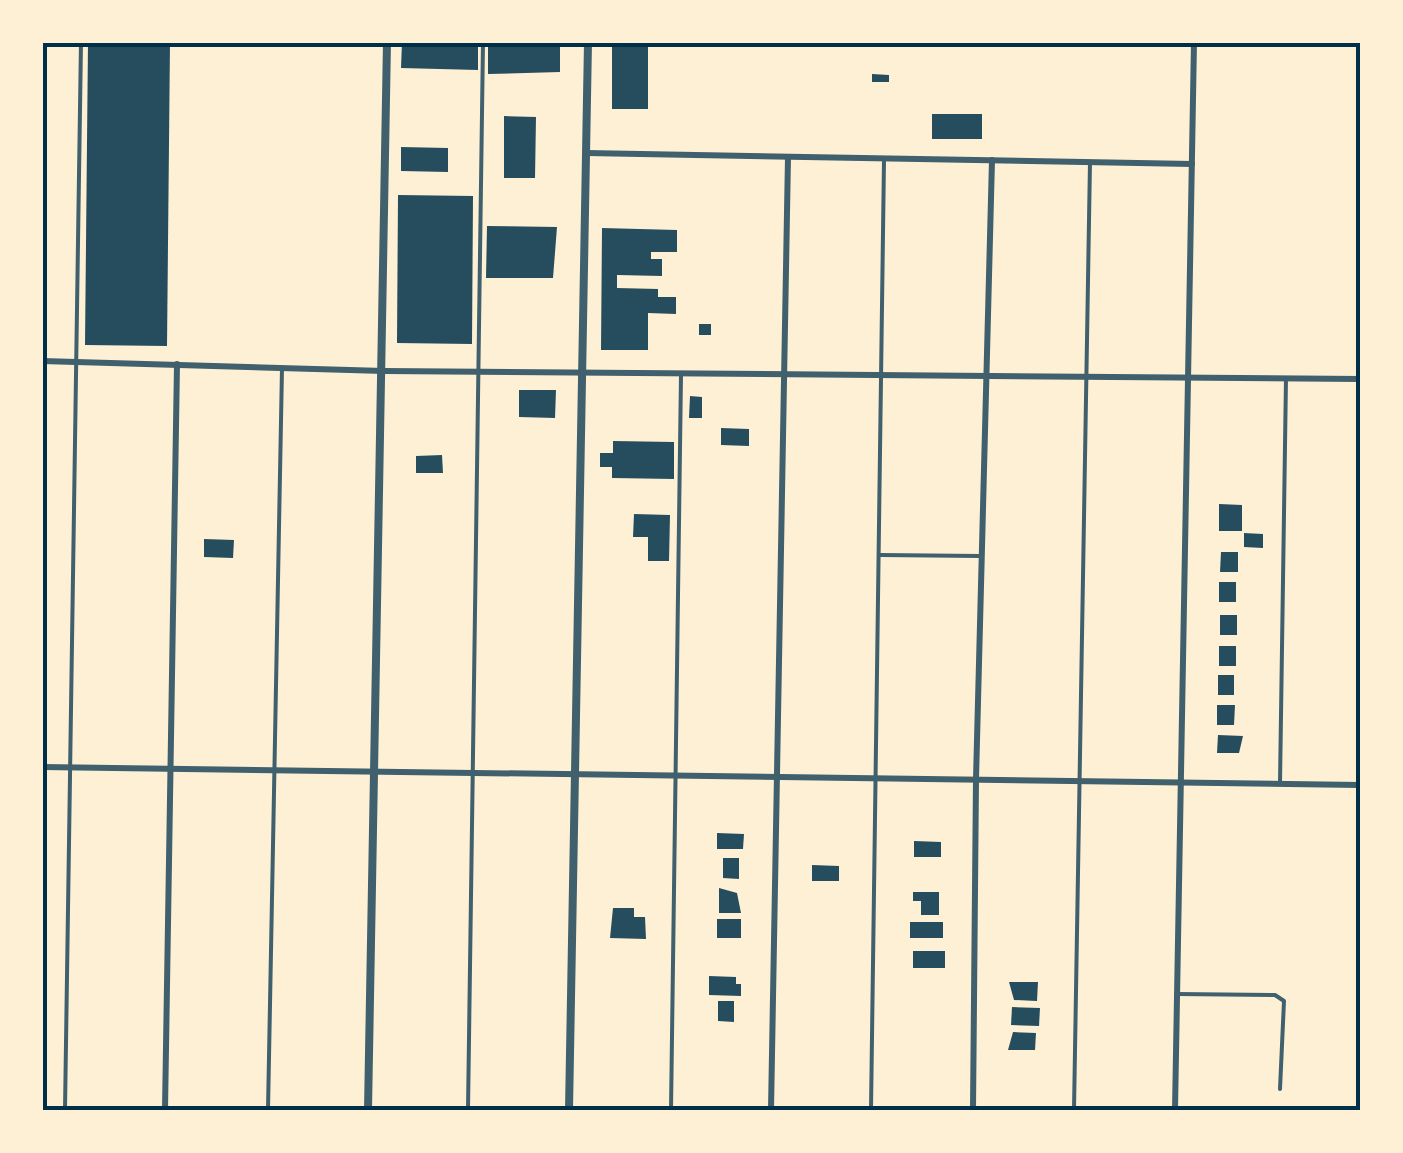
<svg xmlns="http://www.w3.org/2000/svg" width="1403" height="1153" font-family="'Public Sans',sans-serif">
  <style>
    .building { fill: #264d5e }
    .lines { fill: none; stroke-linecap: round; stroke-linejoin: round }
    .service { stroke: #3f606c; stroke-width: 4 }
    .minor { stroke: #3f606c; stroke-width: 6 }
    .tertiary { stroke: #3f606c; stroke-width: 8 }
    .neatline { fill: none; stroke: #003049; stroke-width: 4 }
  </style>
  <rect width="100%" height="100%" fill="#fdf0d5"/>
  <g class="building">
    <path d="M 88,42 L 170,42 L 167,346 L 85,345 Z"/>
    <path d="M 402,42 L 478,42 L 478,70 L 401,68 Z"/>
    <path d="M 488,42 L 560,42 L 560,72 L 488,74 Z"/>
    <rect x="612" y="42" width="36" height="67"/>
    <path d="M 872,74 L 889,75 L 889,82 L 872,82 Z"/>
    <rect x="932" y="114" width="50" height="25"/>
    <path d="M 504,116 L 536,117 L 535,178 L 504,178 Z"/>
    <path d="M 401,147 L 448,148 L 448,172 L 401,171 Z"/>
    <path d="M 398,195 L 473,196 L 472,344 L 397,343 Z"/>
    <path d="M 487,226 L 557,227 L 553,278 L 486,278 Z"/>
    <path d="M 602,228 L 677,230 L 677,252 L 651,252 L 651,259 L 662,259 L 662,276 L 617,275 L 617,288 L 658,289 L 658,297 L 676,297 L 676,314 L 648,313 L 648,350 L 601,350 Z"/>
    <rect x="699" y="324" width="12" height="11"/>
    <path d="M 519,390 L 556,390 L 555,418 L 519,417 Z"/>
    <path d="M 690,396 L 702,397 L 702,418 L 689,418 Z"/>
    <path d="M 721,428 L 749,429 L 749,446 L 721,445 Z"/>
    <path d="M 613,441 L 674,442 L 674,479 L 612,478 L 612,467 L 600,467 L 600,453 L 613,453 Z"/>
    <path d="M 442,455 L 443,473 L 416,473 L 416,456 Z"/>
    <path d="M 1219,504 L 1242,505 L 1242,531 L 1219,531 Z"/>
    <path d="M 634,514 L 670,515 L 669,561 L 648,561 L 648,537 L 633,537 Z"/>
    <path d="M 1244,533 L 1263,534 L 1263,548 L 1244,547 Z"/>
    <path d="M 204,539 L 234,540 L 233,558 L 204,557 Z"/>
    <path d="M 1221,552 L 1238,552 L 1238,572 L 1220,572 Z"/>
    <rect x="1219" y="582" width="17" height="20"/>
    <rect x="1220" y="615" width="17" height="20"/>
    <rect x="1219" y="646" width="17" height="20"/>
    <rect x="1218" y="675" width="16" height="20"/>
    <path d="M 1217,705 L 1235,705 L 1234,725 L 1217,725 Z"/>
    <path d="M 1218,735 L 1243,736 L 1239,753 L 1217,753 Z"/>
    <path d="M 717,833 L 744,834 L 743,849 L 717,849 Z"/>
    <path d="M 914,841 L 941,842 L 941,857 L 914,857 Z"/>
    <path d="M 723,858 L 739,858 L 739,879 L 723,878 Z"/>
    <path d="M 812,865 L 839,866 L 839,881 L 812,881 Z"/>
    <path d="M 719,888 L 737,893 L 741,913 L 719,913 Z"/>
    <path d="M 913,892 L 939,892 L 939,915 L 921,915 L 921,901 L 913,901 Z"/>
    <path d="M 613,908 L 634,908 L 634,917 L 645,917 L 646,939 L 610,938 Z"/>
    <rect x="717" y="919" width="24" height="19"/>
    <rect x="910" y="922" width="33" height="16"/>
    <rect x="913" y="951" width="32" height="17"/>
    <path d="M 709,976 L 736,977 L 736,984 L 741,984 L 741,996 L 709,995 Z"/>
    <path d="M 1009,982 L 1038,982 L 1037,1001 L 1014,1000 Z"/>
    <path d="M 718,1001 L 734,1001 L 734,1022 L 718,1021 Z"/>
    <path d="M 1012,1007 L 1040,1008 L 1039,1026 L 1011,1025 Z"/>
    <path d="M 1013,1032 L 1036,1033 L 1035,1050 L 1008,1050 Z"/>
  </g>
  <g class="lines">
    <g class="service">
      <path d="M 880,555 L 980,556"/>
      <path d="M 1280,783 L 1286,378"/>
      <path d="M 1176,994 L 1275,995 L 1284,1001 L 1280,1089"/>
      <path d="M 65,1110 L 81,42"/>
      <path d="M 268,1110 L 282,368"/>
      <path d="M 468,1110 L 483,42"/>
      <path d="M 671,1110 L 681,375"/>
      <path d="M 871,1110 L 884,160"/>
      <path d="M 1074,1110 L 1090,162"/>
    </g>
    <g class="minor">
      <path d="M 586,153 L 1192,164"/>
      <path d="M 42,361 L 384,371 L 1360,379"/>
      <path d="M 42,767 L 1360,785"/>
      <path d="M 165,1110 L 177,364"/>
      <path d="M 771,1110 L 788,157"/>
      <path d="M 973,1110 L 976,779 L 992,160"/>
      <path d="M 1175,1110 L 1194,42"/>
    </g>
    <g class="tertiary">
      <path d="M 368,1110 L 387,42"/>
      <path d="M 569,1110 L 588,42"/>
    </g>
  </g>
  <rect width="1403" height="1153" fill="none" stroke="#fdf0d5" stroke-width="90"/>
  <rect x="45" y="45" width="1313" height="1063" class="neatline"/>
</svg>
